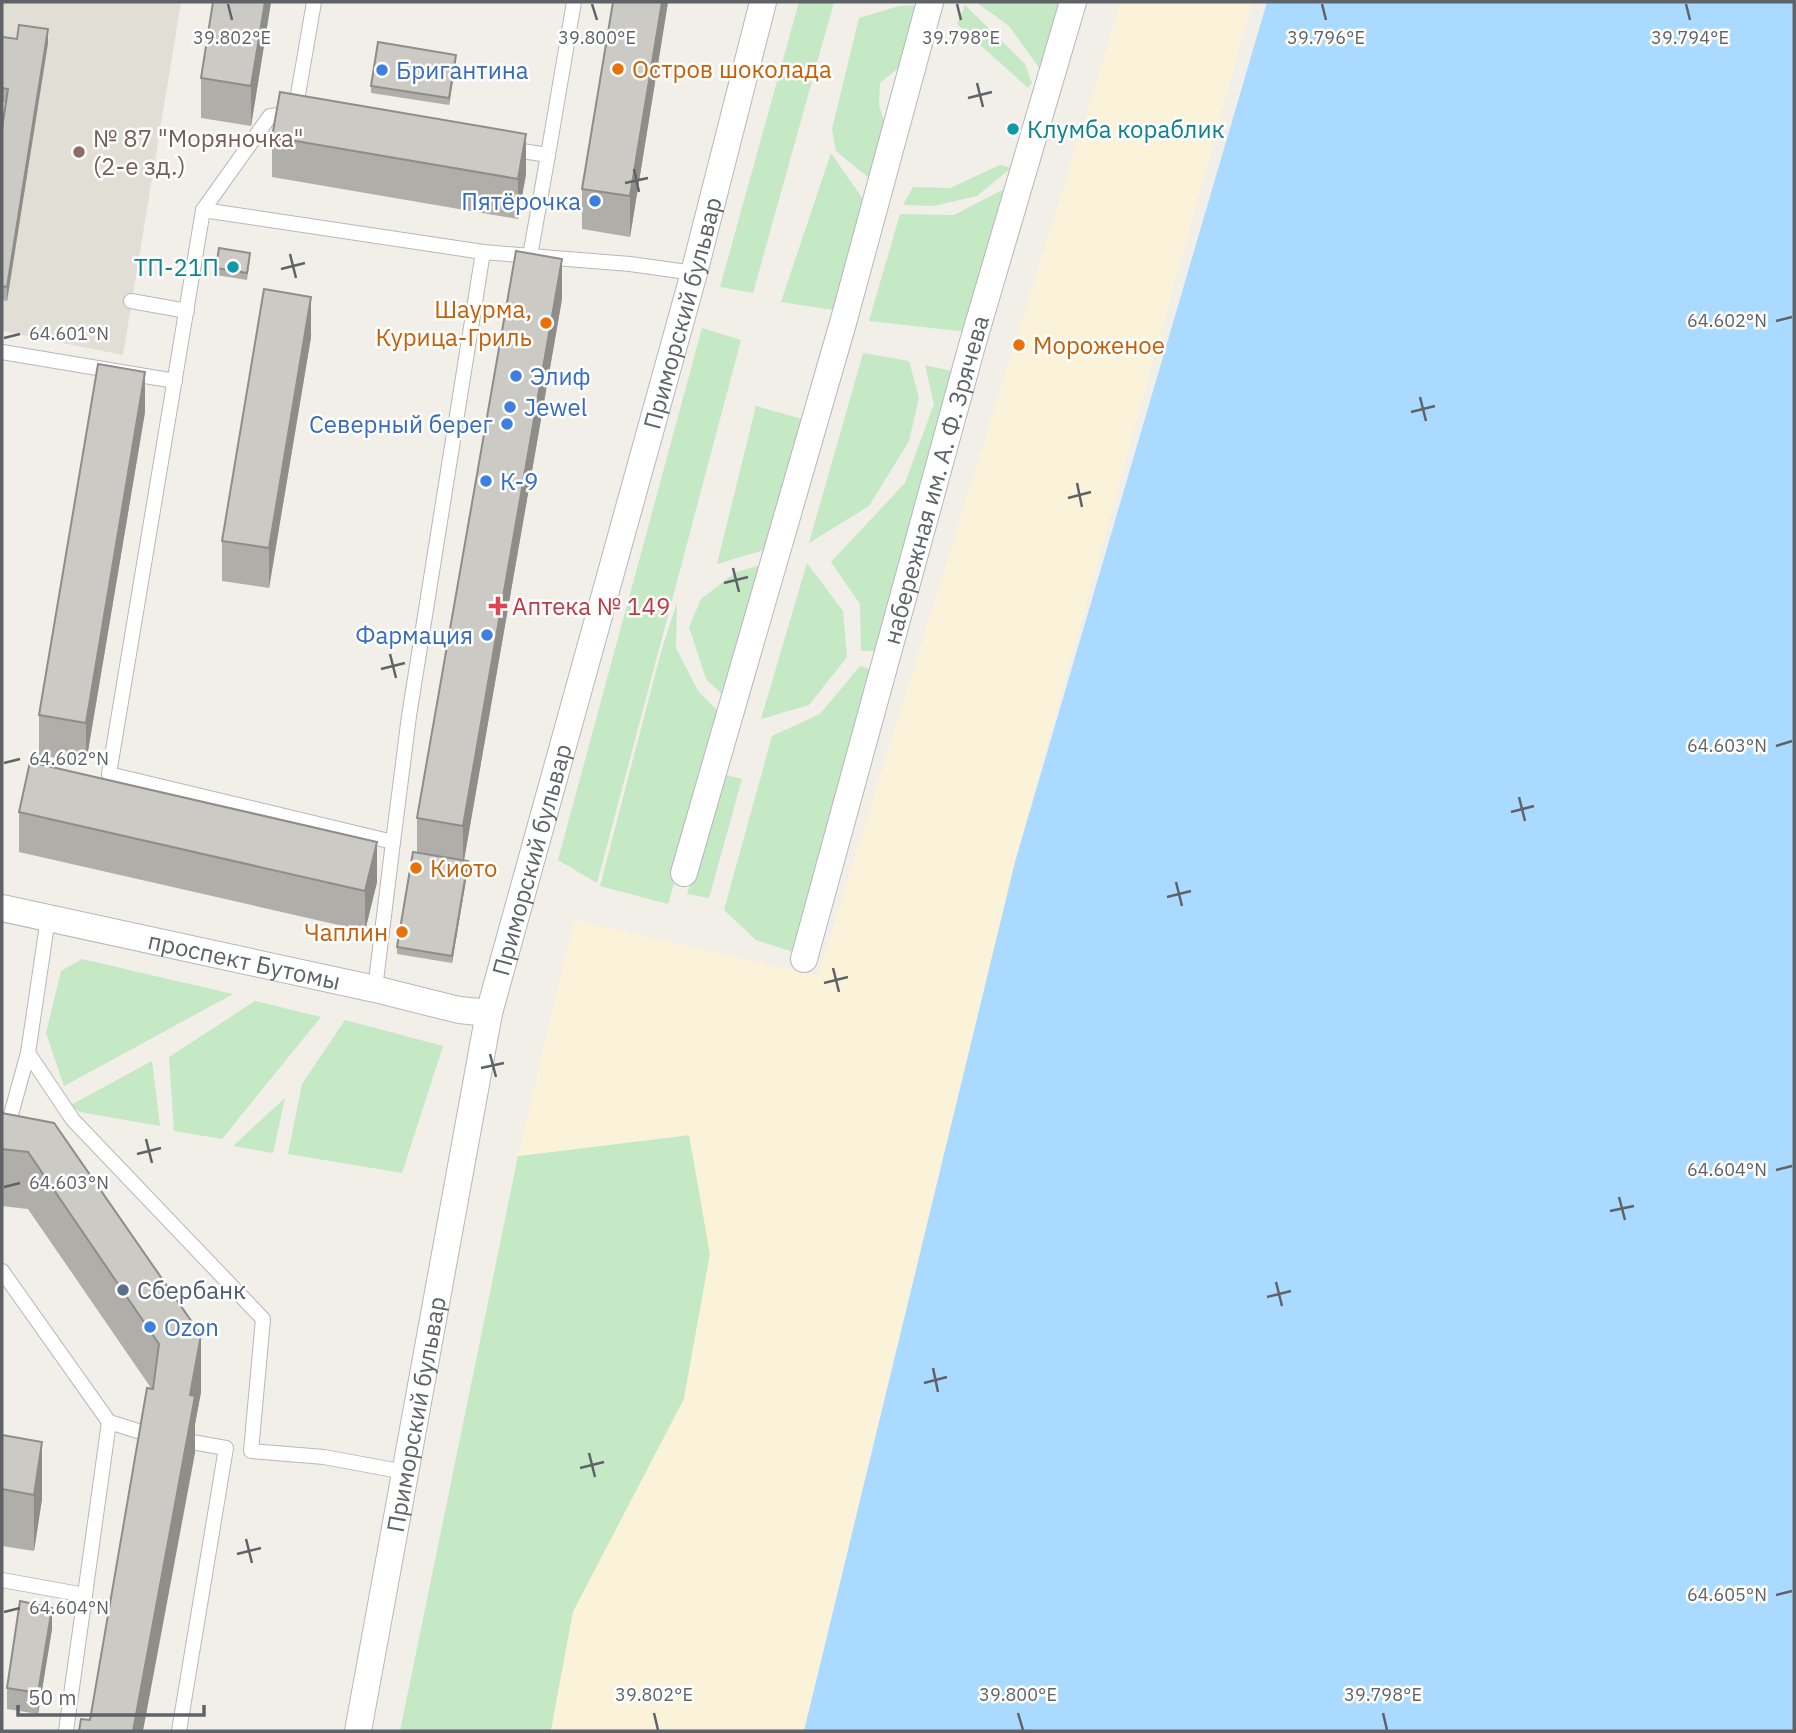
<svg xmlns="http://www.w3.org/2000/svg" width="1796" height="1733" font-family="'IBM Plex Sans',sans-serif">
  <style>
    .education { fill: #e1ded6 }
    .green { fill: #c5e8c5 }
    .sand { fill: #fbf3d9 }
    .water { fill: #aadaff }
    .lines { fill: none; stroke-linecap: round; stroke-linejoin: round }
    .lane-casing { stroke: #b5b8bc; stroke-width: 16 }
    .street-casing { stroke: #b5b8bc; stroke-width: 28 }
    .lane { stroke: #fff; stroke-width: 14 }
    .street { stroke: #fff; stroke-width: 26 }
    .wall { fill: #afaea9 }
    .shaded-wall { fill: #8f8d8a }
    .building { fill: #cccac5; stroke: #8f8d8a; stroke-width: 2 }
    .ticks { fill: none; stroke: #5f6368; stroke-width: 2.5 }
    .food-dot { fill: #e8710a; stroke: #fff; stroke-width: 2.5 }
    .shop-dot { fill: #3f7fe0; stroke: #fff; stroke-width: 2.5 }
    .culture-dot { fill: #0f9aa8; stroke: #fff; stroke-width: 2.5 }
    .education-dot { fill: #8d6e63; stroke: #fff; stroke-width: 2.5 }
    .health-dot { fill: #e0444e; stroke: #fff; stroke-width: 2.5 }
    .service-dot { fill: #5c6f8a; stroke: #fff; stroke-width: 2.5 }
    .labels { text-anchor: middle; dominant-baseline: central; stroke-width: 5; stroke-linejoin: round; paint-order: stroke }
    .food-label { font-size: 24px; fill: #c56008; stroke: #fff; text-anchor: start }
    .shop-label { font-size: 24px; fill: #366cbe; stroke: #fff; text-anchor: start }
    .culture-label { font-size: 24px; fill: #0d838f; stroke: #fff; text-anchor: start }
    .education-label { font-size: 24px; fill: #785e54; stroke: #fff; text-anchor: start }
    .street-label { font-size: 24px; fill: #5f6368; stroke: #fff }
    .health-label { font-size: 24px; fill: #be3a42; stroke: #fff; text-anchor: start }
    .service-label { font-size: 24px; fill: #4e5e75; stroke: #fff; text-anchor: start }
    .ticks-label { font-size: 18px; text-anchor: middle; fill: #5f6368; stroke: #fff; stroke-width: 5; stroke-linejoin: round; paint-order: stroke }
  </style>
  <rect width="100%" height="100%" fill="#f1efe8"/>
  <path class="education" d="M 2,2 L 181,2 L 123,355 L 2,331 Z"/>
  <g class="green">
    <path d="M 799,2 L 834,2 L 753,293 L 720,287 Z"/>
    <path d="M 976,2 L 1067,2 L 1045,76 L 1009,26 Z"/>
    <path d="M 924,5 L 909,59 L 880,83 L 879,105 L 889,138 L 875,183 L 836,151 L 832,129 L 859,18 L 899,6 Z"/>
    <path d="M 965,5 L 1025,64 L 1032,83 L 1028,88 L 957,24 Z"/>
    <path d="M 831,153 L 867,205 L 839,311 L 781,302 Z"/>
    <path d="M 1000,165 L 1011,168 L 977,196 L 933,206 L 903,205 L 913,187 L 950,188 Z"/>
    <path d="M 1012,185 L 968,332 L 869,321 L 900,214 L 954,215 Z"/>
    <path d="M 702,328 L 741,340 L 597,883 L 558,860 Z"/>
    <path d="M 863,353 L 909,361 L 919,398 L 909,441 L 869,506 L 809,543 Z"/>
    <path d="M 925,365 L 969,375 L 878,651 L 861,651 L 860,604 L 831,562 L 905,483 L 934,404 Z"/>
    <path d="M 756,406 L 806,420 L 774,547 L 717,564 Z"/>
    <path d="M 768,563 L 728,700 L 706,679 L 689,627 L 701,599 L 736,572 Z"/>
    <path d="M 807,563 L 843,611 L 847,657 L 809,705 L 761,719 Z"/>
    <path d="M 677,602 L 676,648 L 698,691 L 723,716 L 668,904 L 600,886 L 661,652 Z"/>
    <path d="M 860,666 L 876,671 L 797,953 L 756,940 L 724,910 L 772,736 L 820,714 Z"/>
    <path d="M 725,775 L 742,779 L 709,898 L 687,894 Z"/>
    <path d="M 82,959 L 233,994 L 64,1086 L 46,1033 L 61,971 Z"/>
    <path d="M 255,1001 L 321,1017 L 222,1139 L 174,1131 L 169,1057 Z"/>
    <path d="M 345,1020 L 443,1046 L 402,1173 L 288,1154 L 302,1084 Z"/>
    <path d="M 152,1061 L 160,1126 L 80,1112 L 71,1105 Z"/>
    <path d="M 285,1098 L 273,1153 L 233,1146 Z"/>
    <path d="M 690,1135 L 710,1254 L 684,1399 L 573,1612 L 551,1731 L 400,1731 L 518,1156 Z"/>
  </g>
  <path class="sand" d="M 1121,2 L 1252,2 L 1015,862 L 804,1731 L 551,1731 L 573,1612 L 684,1399 L 710,1254 L 689,1135 L 518,1156 L 574,920 L 818,976 Z"/>
  <path class="water" d="M 1267,2 L 1794,2 L 1794,1731 L 804,1731 L 1015,862 Z"/>
  <g class="lines">
    <g class="lane-casing">
      <g id="lane">
        <path d="M 295,112 L 314,2"/>
        <path d="M 509,149 L 548,155 L 530,256 L 630,264 L 694,273"/>
        <path d="M 548,155 L 574,2"/>
        <path d="M 203,210 L 270,116 L 295,113"/>
        <path d="M 131,301 L 187,311"/>
        <path d="M 2,352 L 175,381"/>
        <path d="M 393,842 L 409,716 L 483,252"/>
        <path d="M 375,989 L 393,842 L 109,774 L 203,210 L 483,252 L 530,256"/>
        <path d="M 28,1053 L 73,1120 L 263,1319 L 251,1451 L 324,1457 L 405,1472"/>
        <path d="M 2,1147 L 28,1053 L 48,918"/>
        <path d="M 2,1271 L 109,1422 L 154,1436"/>
        <path d="M 2,1580 L 85,1595"/>
        <path d="M 66,1731 L 109,1422"/>
        <path d="M 179,1731 L 226,1448 L 192,1442"/>
      </g>
    </g>
    <g class="street-casing">
      <g id="street">
        <path d="M 684,873 L 843,323 L 930,2"/>
        <path id="s1" d="M 2,908 L 375,989 L 459,1010 L 489,1013"/>
        <path id="s2" d="M 804,959 L 973,342 L 1073,2"/>
        <path id="s3" d="M 358,1731 L 489,1013 L 694,273 L 763,2"/>
      </g>
    </g>
    <use href="#lane" class="lane"/>
    <use href="#street" class="street"/>
  </g>
  <g class="wall">
    <path d="M 213,2 L 271,2 L 251,126 L 201,118 L 201,78 Z"/>
    <path d="M 613,2 L 668,2 L 630,237 L 582,229 L 582,189 Z"/>
    <path d="M 2,37 L 48,43 L 7,301 L 2,300 L 2,128 L 6,103 L 2,102 Z"/>
    <path d="M 456,62 L 449,105 L 371,93 L 371,86 Z"/>
    <path d="M 272,137 L 526,174 L 518,219 L 272,177 Z"/>
    <path d="M 250,260 L 247,280 L 216,275 L 216,268 Z"/>
    <path d="M 562,299 L 464,860 L 468,868 L 452,963 L 397,954 L 397,947 L 417,852 L 417,818 Z"/>
    <path d="M 311,337 L 269,588 L 222,581 L 222,541 Z"/>
    <path d="M 145,412 L 86,763 L 39,755 L 39,715 Z"/>
    <path d="M 19,812 L 377,882 L 365,931 L 19,852 Z"/>
    <path d="M 2,1113 L 201,1392 L 195,1424 L 195,1453 L 90,1720 L 151,1388 L 28,1209 L 2,1206 Z"/>
    <path d="M 2,1435 L 42,1499 L 34,1551 L 2,1546 Z"/>
    <path d="M 52,1629 L 38,1714 L 7,1709 L 7,1688 Z"/>
  </g>
  <g class="shaded-wall">
    <path d="M 265,2 L 271,2 L 251,126 L 251,86 Z"/>
    <path d="M 662,2 L 668,2 L 630,237 L 630,196 Z"/>
    <path d="M 48,29 L 48,43 L 7,301 L 7,287 Z"/>
    <path d="M 456,55 L 456,62 L 449,105 L 449,98 Z"/>
    <path d="M 526,134 L 526,174 L 518,219 L 518,179 Z"/>
    <path d="M 562,259 L 562,299 L 463,866 L 463,826 Z"/>
    <path d="M 311,297 L 311,337 L 269,588 L 269,548 Z"/>
    <path d="M 145,372 L 145,412 L 86,763 L 86,723 Z"/>
    <path d="M 377,842 L 377,882 L 365,931 L 365,891 Z"/>
    <path d="M 468,861 L 468,868 L 452,963 L 452,956 Z"/>
    <path d="M 201,1335 L 201,1392 L 195,1424 L 195,1453 L 143,1731 L 133,1731 L 190,1395 Z"/>
    <path d="M 42,1442 L 42,1499 L 34,1551 L 34,1495 Z"/>
    <path d="M 52,1608 L 52,1629 L 38,1714 L 38,1693 Z"/>
  </g>
  <g class="building">
    <path d="M 213,2 L 265,2 L 251,86 L 201,78 Z"/>
    <path d="M 613,2 L 662,2 L 630,196 L 582,189 Z"/>
    <path d="M 19,25 L 48,29 L 7,287 L 2,286 L 2,128 L 8,89 L 2,88 L 2,37 L 17,39 Z"/>
    <path d="M 378,42 L 456,55 L 449,98 L 371,86 Z"/>
    <path d="M 280,92 L 526,134 L 518,179 L 272,137 Z"/>
    <path d="M 219,248 L 250,253 L 247,273 L 216,268 Z"/>
    <path d="M 516,251 L 562,259 L 463,826 L 417,818 Z"/>
    <path d="M 264,289 L 311,297 L 269,548 L 222,541 Z"/>
    <path d="M 98,364 L 145,372 L 86,723 L 39,715 Z"/>
    <path d="M 30,762 L 377,842 L 365,891 L 19,812 Z"/>
    <path d="M 413,852 L 468,861 L 452,956 L 397,947 Z"/>
    <path d="M 2,1113 L 54,1123 L 201,1335 L 190,1395 L 195,1396 L 133,1731 L 79,1731 L 81,1719 L 90,1720 L 147,1388 L 153,1389 L 159,1344 L 28,1152 L 2,1149 Z"/>
    <path d="M 2,1435 L 42,1442 L 34,1495 L 2,1489 Z"/>
    <path d="M 20,1601 L 52,1608 L 38,1693 L 7,1688 Z"/>
  </g>
  <path class="ticks" d="M 228,4 L 232,20M 592,4 L 597,20M 957,4 L 961,20M 1322,4 L 1326,20M 1686,4 L 1690,20M 977,83 L 983,107M 968,98 L 992,92M 634,169 L 639,192M 625,183 L 648,178M 290,254 L 296,278M 281,269 L 305,263M 1776,321 L 1792,317M 4,338 L 20,334M 1420,397 L 1426,421M 1411,412 L 1435,406M 1077,483 L 1082,507M 1068,498 L 1091,492M 733,568 L 739,592M 724,583 L 748,577M 390,654 L 396,678M 381,669 L 405,663M 1776,746 L 1792,741M 4,763 L 20,759M 1519,797 L 1525,821M 1511,812 L 1534,806M 1176,882 L 1182,906M 1167,897 L 1191,891M 833,968 L 839,992M 824,983 L 848,977M 490,1054 L 496,1077M 481,1068 L 504,1063M 146,1139 L 152,1163M 137,1154 L 161,1148M 1776,1170 L 1792,1166M 4,1187 L 20,1183M 1619,1197 L 1625,1220M 1610,1211 L 1634,1206M 1276,1282 L 1282,1306M 1267,1297 L 1291,1291M 933,1368 L 938,1392M 924,1383 L 947,1377M 589,1453 L 595,1477M 580,1468 L 604,1462M 246,1539 L 252,1563M 237,1554 L 261,1548M 1776,1595 L 1792,1591M 4,1612 L 20,1608M 654,1713 L 658,1730M 1018,1713 L 1023,1730M 1383,1713 L 1387,1730"/>
  <g class="food-dot">
    <circle cx="618" cy="69" r="7"/>
    <circle cx="546" cy="323" r="7"/>
    <circle cx="1019" cy="345" r="7"/>
    <circle cx="416" cy="868" r="7"/>
    <circle cx="402" cy="932" r="7"/>
  </g>
  <g class="shop-dot">
    <circle cx="382" cy="70" r="7"/>
    <circle cx="595" cy="201" r="7"/>
    <circle cx="516" cy="376" r="7"/>
    <circle cx="510" cy="407" r="7"/>
    <circle cx="507" cy="424" r="7"/>
    <circle cx="486" cy="481" r="7"/>
    <circle cx="487" cy="635" r="7"/>
    <circle cx="150" cy="1327" r="7"/>
  </g>
  <g class="culture-dot">
    <circle cx="1013" cy="129" r="7"/>
    <circle cx="233" cy="267" r="7"/>
  </g>
  <circle class="education-dot" cx="79" cy="152" r="7"/>
  <path class="health-dot" d="M494.5 595.5h7v7h7v7h-7v7h-7v-7h-7v-7h7z"/>
  <circle class="service-dot" cx="123" cy="1290" r="7"/>
  <g class="labels">
    <g class="food-label">
      <text x="632" y="69">Остров шоколада</text>
      <text x="532" y="309" text-anchor="end">Шаурма,<tspan x="532" dy="28">Курица-Гриль</tspan></text>
      <text x="1033" y="345">Мороженое</text>
      <text x="430" y="868">Киото</text>
      <text x="388" y="932" text-anchor="end">Чаплин</text>
    </g>
    <g class="shop-label">
      <text x="396" y="70">Бригантина</text>
      <text x="581" y="201" text-anchor="end">Пятёрочка</text>
      <text x="530" y="376">Элиф</text>
      <text x="524" y="407">Jewel</text>
      <text x="493" y="424" text-anchor="end">Северный берег</text>
      <text x="500" y="481">К-9</text>
      <text x="473" y="635" text-anchor="end">Фармация</text>
      <text x="164" y="1327">Ozon</text>
    </g>
    <g class="culture-label">
      <text x="1027" y="129">Клумба кораблик</text>
      <text x="219" y="267" text-anchor="end">ТП-21П</text>
    </g>
    <g class="education-label">
      <text x="93" y="138">№ 87 "Моряночка"<tspan x="93" dy="28">(2-е зд.)</tspan></text>
    </g>
    <g class="street-label">
      <text stroke="none"><textPath href="#s3" startOffset="1456">Приморский бульвар</textPath></text>
      <text stroke="none"><textPath href="#s2" startOffset="497">набережная им. А. Ф. Зрячева</textPath></text>
      <text stroke="none"><textPath href="#s3" startOffset="889">Приморский бульвар</textPath></text>
      <text stroke="none"><textPath href="#s1" startOffset="248">проспект Бутомы</textPath></text>
      <text stroke="none"><textPath href="#s3" startOffset="322">Приморский бульвар</textPath></text>
    </g>
    <g class="health-label">
      <text x="512" y="606">Аптека № 149</text>
    </g>
    <g class="service-label">
      <text x="137" y="1290">Сбербанк</text>
    </g>
  </g>
  <g class="ticks-label">
    <text x="232" y="44">39.802°E</text>
    <text x="597" y="44">39.800°E</text>
    <text x="961" y="44">39.798°E</text>
    <text x="1326" y="44">39.796°E</text>
    <text x="1690" y="44">39.794°E</text>
    <text x="1727" y="327">64.602°N</text>
    <text x="69" y="340">64.601°N</text>
    <text x="1727" y="752">64.603°N</text>
    <text x="69" y="765">64.602°N</text>
    <text x="1727" y="1176">64.604°N</text>
    <text x="69" y="1189">64.603°N</text>
    <text x="1727" y="1601">64.605°N</text>
    <text x="69" y="1614">64.604°N</text>
    <text x="654" y="1701">39.802°E</text>
    <text x="1018" y="1701">39.800°E</text>
    <text x="1383" y="1701">39.798°E</text>
  </g>
  <rect width="1796" height="1733" fill="none" stroke="#5f6368" stroke-width="7"/>
  <path d="M18 1705v10h186v-10" fill="none" stroke="#5f6368" stroke-width="3.5"/>
  <text x="28" y="1705" font-size="21" fill="#5f6368" stroke="#ffffff" stroke-width="5" paint-order="stroke">50 m</text>
</svg>
